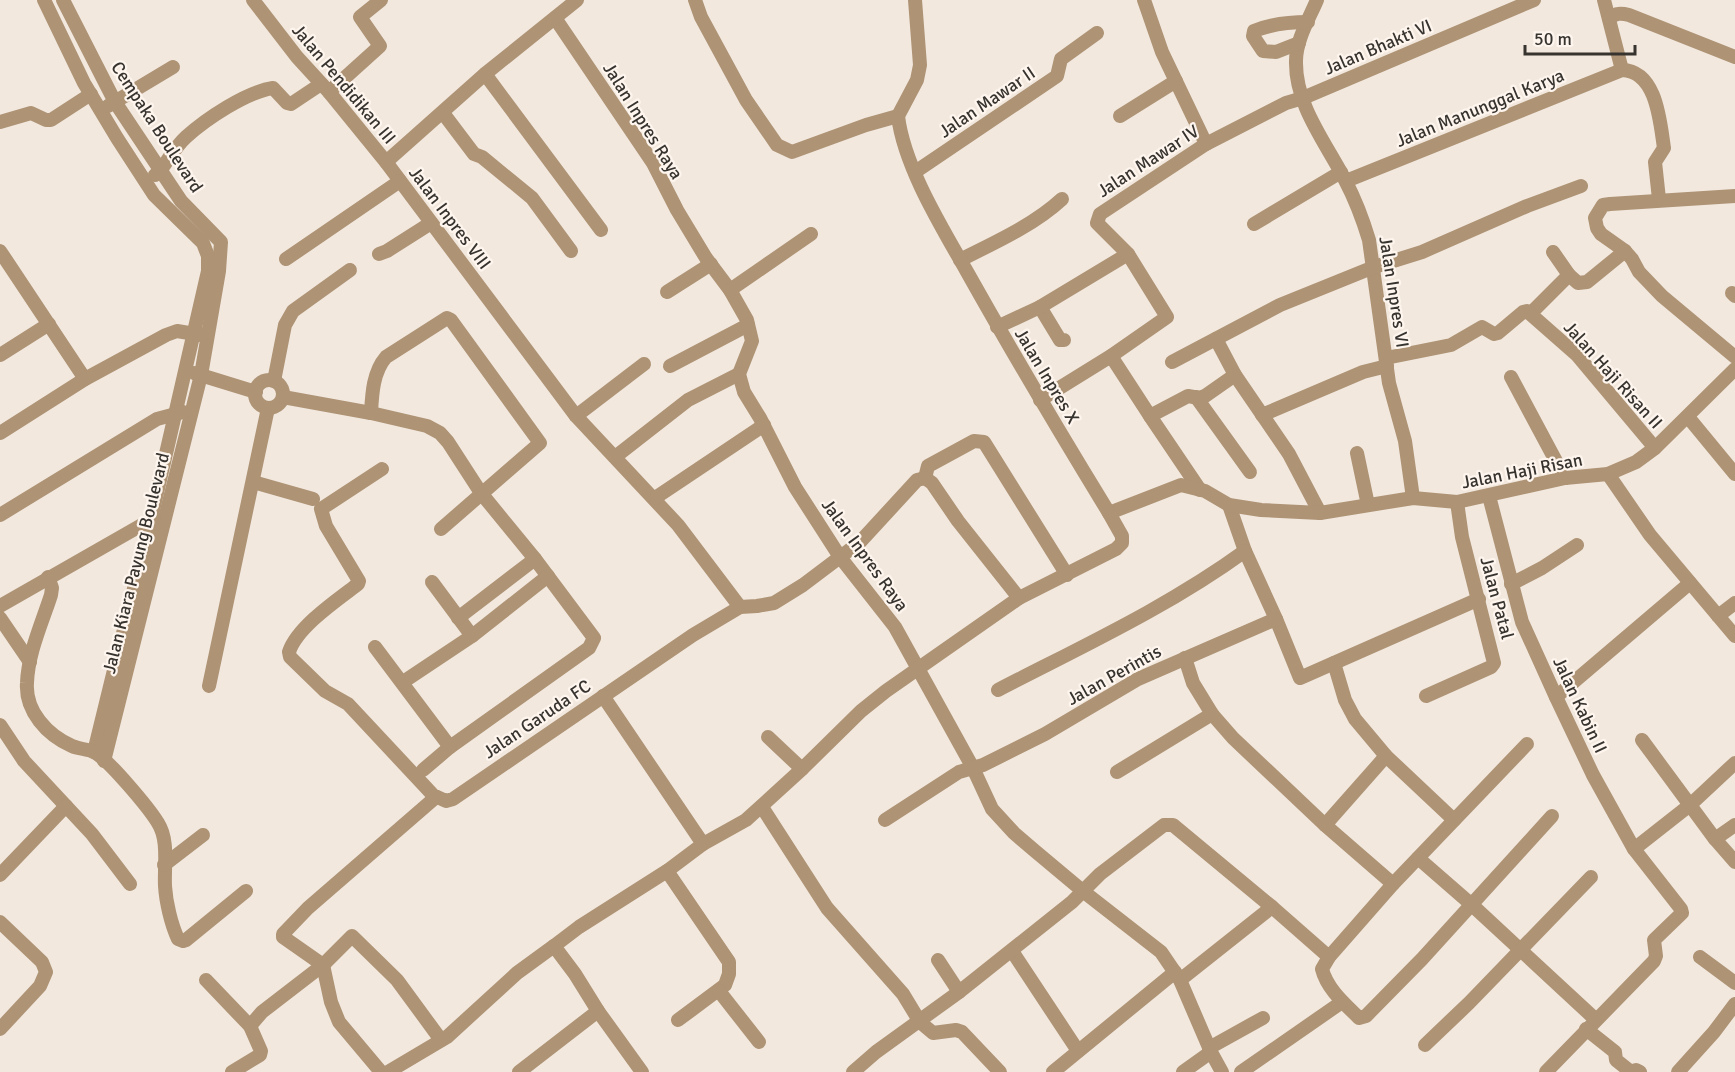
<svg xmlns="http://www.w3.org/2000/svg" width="1735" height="1072" font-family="Signika,sans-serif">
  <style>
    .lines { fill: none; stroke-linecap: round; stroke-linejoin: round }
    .street { stroke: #ae9375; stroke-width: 14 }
    .labels { text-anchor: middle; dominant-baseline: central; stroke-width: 4.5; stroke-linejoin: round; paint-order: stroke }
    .street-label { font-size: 18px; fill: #37332f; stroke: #fef6ee }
  </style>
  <rect width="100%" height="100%" fill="#f2e8de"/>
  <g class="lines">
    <g class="street">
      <path d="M 44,0 L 84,83 L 117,138 L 154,195 L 203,243 L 208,256 L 208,271 L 151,519 L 94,752"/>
      <path d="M 63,0 L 115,102 L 181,201 L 221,242 L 219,271 L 201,375 L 104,761"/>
      <path d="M 253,0 L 297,57 L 329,92 L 386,162 L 576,416 L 678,525 L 740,607"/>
      <path d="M 695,0 L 701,17 L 746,100 L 777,145 L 792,152 L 866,125 L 898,116"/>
      <path d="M 1144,0 L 1162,52 L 1206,144"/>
      <path d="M 1317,0 C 1309,19 1296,40 1296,61 C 1295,105 1326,143 1345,180 C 1355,199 1363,220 1369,240 L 1389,383 L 1405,441 L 1413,498"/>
      <path d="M 1604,0 L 1622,70"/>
      <path d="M 555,18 L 653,163 L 677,210 L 706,258 L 730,290 L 747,320 L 752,341 L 739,374 L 744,392 L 760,418 L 795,487 L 840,557 L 895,627 L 973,768 L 992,809 L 1014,833 L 1035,851 L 1084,892 L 1161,952 L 1180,980 L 1211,1052 L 1222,1072"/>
      <path d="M 1609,18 C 1616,13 1621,13 1629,15 L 1735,57"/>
      <path d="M 1299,43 L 1276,52 L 1263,51 L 1253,36 L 1254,31 C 1271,24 1290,22 1308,22"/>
      <path d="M 485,74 L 601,230"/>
      <path d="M 329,92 L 380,46 L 360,17 L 381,0"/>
      <path d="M 108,106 L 173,67"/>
      <path d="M 443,113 L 474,154 L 482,157 L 532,198 L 571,251"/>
      <path d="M 1120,116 L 1176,81"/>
      <path d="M 0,122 L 31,113 L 46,120 L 51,120 L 91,94"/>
      <path d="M 386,162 L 485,74 L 577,0"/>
      <path d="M 915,172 L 1057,76 L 1061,59 L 1097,33"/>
      <path d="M 155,175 L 160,171 C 168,160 176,146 186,137 C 206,119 246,92 273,88 L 287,103 L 291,104 L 321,84"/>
      <path d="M 1346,181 L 1622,70 C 1657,71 1660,122 1664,148 L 1655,162 L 1659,199"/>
      <path d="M 1735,196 L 1610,204 L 1603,205 L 1595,218 L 1597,228 L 1601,234 L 1625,251 L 1632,259 L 1639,272 L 1662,296 L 1735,357"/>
      <path d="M 1254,224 L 1341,172"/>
      <path d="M 0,251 L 85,379"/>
      <path d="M 1553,252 L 1569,275"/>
      <path d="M 379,254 L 387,251 L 431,223"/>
      <path d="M 286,259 L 400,181"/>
      <path d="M 960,260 C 994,243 1034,225 1062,199"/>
      <path d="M 730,290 L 811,234"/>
      <path d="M 667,292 L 711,264"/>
      <path d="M 1732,293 L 1735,296"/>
      <path d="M 1040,307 L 1060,340 L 1064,340"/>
      <path d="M 1531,313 L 1569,275 L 1578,283 L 1587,282 L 1625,251"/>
      <path d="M 997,327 L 1040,307 L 1128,254"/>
      <path d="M 1216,339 L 1235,375 L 1289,454 L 1320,513"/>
      <path d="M 0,355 L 49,324"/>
      <path d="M 1111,356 L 1150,416 L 1188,396 L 1199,398 L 1205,396 L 1235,375"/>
      <path d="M 1386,358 L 1451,345 L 1482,327 L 1494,334 L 1498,333 L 1523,312 L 1527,311 L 1577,355 L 1655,448"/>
      <path d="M 1172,362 L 1280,305 L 1374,267 L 1422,252 L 1527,206 L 1581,186"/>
      <path d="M 670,366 L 748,325"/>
      <path d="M 194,373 L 256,392"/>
      <path d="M 1511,377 L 1565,478"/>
      <circle cx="269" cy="394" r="14"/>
      <path d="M 274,381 L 285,325 L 293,311 L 350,270"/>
      <path d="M 283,397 L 371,413 L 427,426 L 440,433 L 448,442 L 481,493 L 535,559 L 594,638 L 589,648 L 450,747 L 375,647"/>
      <path d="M 1196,397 L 1250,472"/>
      <path d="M 1040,400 L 1111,356 L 1167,317 L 1128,254 L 1097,223 L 1100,214 L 1206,144 L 1286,103 L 1303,98 L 1534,0"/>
      <path d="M 371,413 C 372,394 373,372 386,357 L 447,318 L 451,320 L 540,443 L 441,529"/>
      <path d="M 1262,415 L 1363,372 L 1387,366"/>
      <path d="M 576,416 L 644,364"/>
      <path d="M 1150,416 L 1200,490"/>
      <path d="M 1688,417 L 1735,474"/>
      <path d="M 0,433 L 85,379 L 166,335 L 177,331 L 201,335"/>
      <path d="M 1357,453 L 1368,505"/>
      <path d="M 615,457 L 688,400 L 739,374"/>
      <path d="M 382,469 L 321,509 L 326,526 L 359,581 L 358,584 C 337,600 297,627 289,652 L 290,657 L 325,691 L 348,704 L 433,795 L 446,801 L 453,799 L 693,635 L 740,607 L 757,606 L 774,603 L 803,585 L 860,542 L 917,480 L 925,478"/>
      <path d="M 1608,474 L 1650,535 L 1735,636"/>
      <path d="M 925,478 L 928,466 L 974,441 L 984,442 L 1067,575"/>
      <path d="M 925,478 L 932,483 L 958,521 L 1019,598"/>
      <path d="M 253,482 L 313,499"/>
      <path d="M 1489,496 L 1522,622 L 1556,697 L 1593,775 L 1634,849 L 1681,909 L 1682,913 L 1654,940 L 1656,956 L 1654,961 L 1546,1072"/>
      <path d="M 655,498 L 764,425"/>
      <path d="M 1229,505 L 1245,551 L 1276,619 L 1300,678 L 1479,599"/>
      <path d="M 1109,513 L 1181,485 L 1205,491 L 1229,505 L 1261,510 L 1320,513 L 1413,498 L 1457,502 L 1565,478 L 1608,474 L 1636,462 L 1655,448 L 1735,369"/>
      <path d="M 0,515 L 157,419 L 183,412"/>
      <path d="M 48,577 L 52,588 L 51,595 C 42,623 28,653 27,683 C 25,711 47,735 72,746 C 79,749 87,749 94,752 C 108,759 149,808 158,823 C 169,840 164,866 165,886 C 166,902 171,924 178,939 L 183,941 L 186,940 L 246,891"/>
      <path d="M 432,582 L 472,636"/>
      <path d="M 1511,584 L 1542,568 L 1577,545"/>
      <path d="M 0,606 L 154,518"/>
      <path d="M 1718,616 L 1735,603"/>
      <path d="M 0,618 L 30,662"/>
      <path d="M 458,618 L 535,559"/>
      <path d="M 1185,658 L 1193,683 L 1212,714 L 1233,738 L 1325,825 L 1393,884"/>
      <path d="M 1334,663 L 1345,700 L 1355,719 L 1386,756 L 1454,820"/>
      <path d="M 403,682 L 472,636 L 548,576"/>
      <path d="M 209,686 L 268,408"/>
      <path d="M 998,690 C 1081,647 1168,607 1245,551"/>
      <path d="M 603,696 L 703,844"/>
      <path d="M 1426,696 L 1491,667 L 1494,663 L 1462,537 L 1457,502"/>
      <path d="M 1556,697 L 1690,583"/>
      <path d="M 0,725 L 24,761 L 92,834 L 130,884"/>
      <path d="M 768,737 L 802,769"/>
      <path d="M 1642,740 L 1715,839 L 1735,862"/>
      <path d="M 1527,744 L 1393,884 L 1329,957 L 1322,969 C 1327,989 1345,1004 1359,1018 L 1366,1016 L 1422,959 L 1552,816"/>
      <path d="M 423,770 L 450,747"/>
      <path d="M 1117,772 L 1212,714"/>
      <path d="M 762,807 L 827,908 L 903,994 L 920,1022 L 933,1033 L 956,1030 L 962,1032 L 1000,1072"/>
      <path d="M 885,820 L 959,772 L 983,765 L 1045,734 L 1138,679 L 1276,619"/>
      <path d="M 1325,825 L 1386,756"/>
      <path d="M 1715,839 L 1735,825"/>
      <path d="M 1634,849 L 1690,805 L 1735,763"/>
      <path d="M 1418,858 L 1472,905 L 1595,1019"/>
      <path d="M 164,865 L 203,835"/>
      <path d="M 667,871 L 729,962 L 729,974 L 725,985 L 678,1020"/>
      <path d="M 0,875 L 66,806"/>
      <path d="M 0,922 L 42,962 L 46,972 L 40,986 L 0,1029"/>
      <path d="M 1012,951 L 1078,1051"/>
      <path d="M 1700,957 L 1735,983"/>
      <path d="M 938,960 L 959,992 L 1072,902 L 1100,874 L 1164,825 L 1173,825 L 1272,907 L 1329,957"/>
      <path d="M 206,980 L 250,1026 L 261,1051 L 260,1055 L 232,1072"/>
      <path d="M 1180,980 L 1272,907"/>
      <path d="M 719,991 L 759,1042"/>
      <path d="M 250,1026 L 262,1012 L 323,965 L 352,936 L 397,980 L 441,1040"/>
      <path d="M 1586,1029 L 1615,1052 L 1616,1060 L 1631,1072 L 1636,1070 L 1640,1072"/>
      <path d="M 1425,1045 L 1469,1003 L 1591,877"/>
      <path d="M 1209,1048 L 1263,1018"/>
      <path d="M 381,1072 L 339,1022 L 331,1002 L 323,965 L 283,937 L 283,934 L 308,908 L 436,797"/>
      <path d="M 388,1072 L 447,1037 L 517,973 L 554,946"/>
      <path d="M 519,1072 L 598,1011"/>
      <path d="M 642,1072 L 598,1011 L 575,974 L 554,946 L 579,927 L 667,871 L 703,844 L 746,820 L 802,769 L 861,711 L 886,691 L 1019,598 L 1116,549 L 1122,543 L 1122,536 L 1109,513 C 1060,433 1012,352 966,270 C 941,226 904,166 898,116 L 917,80 L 920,65 L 915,0"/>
      <path d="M 853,1072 L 876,1052 L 959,992"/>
      <path d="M 1053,1072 L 1175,972"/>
      <path d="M 1183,1072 L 1211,1052"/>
      <path d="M 1241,1072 L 1342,1002"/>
      <path d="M 1678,1072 L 1714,1032 L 1735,1004"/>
    </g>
  </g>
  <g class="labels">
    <g class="street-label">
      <text transform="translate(1378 47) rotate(-23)">Jalan Bhakti VI</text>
      <text transform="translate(344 84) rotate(50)">Jalan Pendidikan III</text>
      <text transform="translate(987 102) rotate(-34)">Jalan Mawar II</text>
      <text transform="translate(1480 108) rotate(-22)">Jalan Manunggal Karya</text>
      <text transform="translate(643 121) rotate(58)">Jalan Inpres Raya</text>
      <text transform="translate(157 127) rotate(57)">Cempaka Boulevard</text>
      <text transform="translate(1148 161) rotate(-33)">Jalan Mawar IV</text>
      <text transform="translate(450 218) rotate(53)">Jalan Inpres VIII</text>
      <text transform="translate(1394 292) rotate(81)">Jalan Inpres VI</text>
      <text transform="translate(1613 375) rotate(48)">Jalan Haji Risan II</text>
      <text transform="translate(1047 376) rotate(59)">Jalan Inpres X</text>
      <text transform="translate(1522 471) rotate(-11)">Jalan Haji Risan</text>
      <text transform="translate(865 555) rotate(54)">Jalan Inpres Raya</text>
      <text transform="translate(136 563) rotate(-76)">Jalan Kiara Payung Boulevard</text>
      <text transform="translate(1497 598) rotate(75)">Jalan Patal</text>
      <text transform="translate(1114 675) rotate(-29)">Jalan Perintis</text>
      <text transform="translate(1580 705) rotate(65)">Jalan Kabin II</text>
      <text transform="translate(537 719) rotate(-34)">Jalan Garuda FC</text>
    </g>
  </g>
  <path d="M1525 45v9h110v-9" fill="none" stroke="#37332f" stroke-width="3"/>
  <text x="1534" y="45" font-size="18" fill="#37332f" stroke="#fef6ee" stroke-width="4.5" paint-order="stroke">50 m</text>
</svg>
